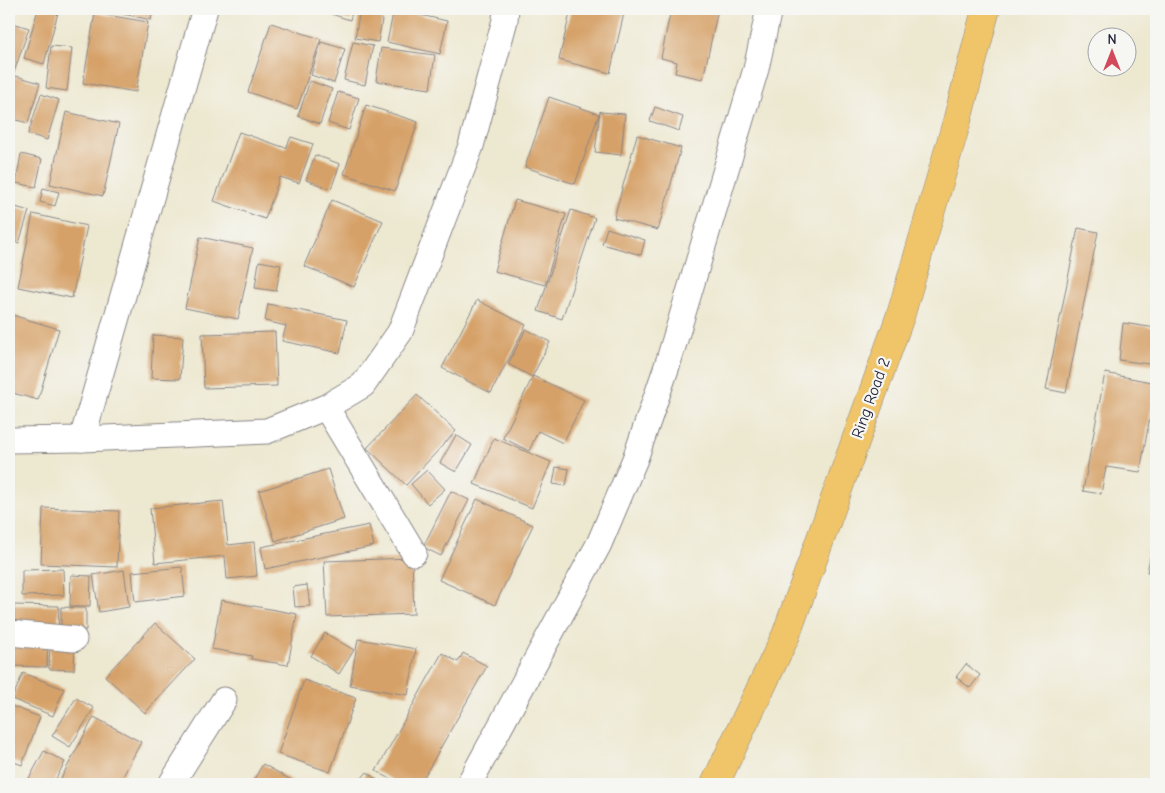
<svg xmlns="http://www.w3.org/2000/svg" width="1165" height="793" font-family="'Comic Neue',sans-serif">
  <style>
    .building { fill: #d6a168 }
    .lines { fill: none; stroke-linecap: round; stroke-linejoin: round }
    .minor-casing { stroke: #888586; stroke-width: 27 }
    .primary-casing { stroke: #888586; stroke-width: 29 }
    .minor { stroke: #fff; stroke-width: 25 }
    .primary { stroke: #f0c469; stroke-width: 28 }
    .labels { text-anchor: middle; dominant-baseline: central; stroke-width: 4.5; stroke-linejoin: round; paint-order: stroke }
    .street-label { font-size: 16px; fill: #22223b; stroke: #f6f6f2 }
  </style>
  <rect width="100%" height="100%" fill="#f6f6f2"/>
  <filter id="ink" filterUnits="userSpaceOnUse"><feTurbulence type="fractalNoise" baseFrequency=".02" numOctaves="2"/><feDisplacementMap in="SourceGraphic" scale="10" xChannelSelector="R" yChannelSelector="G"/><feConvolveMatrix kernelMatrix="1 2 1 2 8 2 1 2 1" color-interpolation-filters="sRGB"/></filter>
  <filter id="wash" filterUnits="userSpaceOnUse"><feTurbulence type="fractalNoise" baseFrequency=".0096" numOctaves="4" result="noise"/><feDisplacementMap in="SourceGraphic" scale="20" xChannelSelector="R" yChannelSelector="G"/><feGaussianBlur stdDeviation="1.12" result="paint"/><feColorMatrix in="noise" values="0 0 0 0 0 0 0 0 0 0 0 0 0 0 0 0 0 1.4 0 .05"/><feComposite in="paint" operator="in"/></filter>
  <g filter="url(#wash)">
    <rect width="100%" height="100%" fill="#ede8d0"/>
    <g id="blocks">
      <g class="building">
        <path d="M 38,9 L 59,9 L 44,64 L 24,58 Z"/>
        <path d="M 101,9 L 153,9 L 151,20 Z"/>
        <path d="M 326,9 L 353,9 L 350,20 L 325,12 Z"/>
        <path d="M 360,9 L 384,9 L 378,42 L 355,38 Z"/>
        <path d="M 394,9 L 447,21 L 440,54 L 387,42 Z"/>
        <path d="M 571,9 L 625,9 L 610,73 L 559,60 Z"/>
        <path d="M 671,9 L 718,9 L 703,79 L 675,73 L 677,62 L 661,58 Z"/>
        <path d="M 95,13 L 148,22 L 136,92 L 83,83 Z"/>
        <path d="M 9,22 L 29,28 L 9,87 Z"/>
        <path d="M 271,23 L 321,39 L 297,109 L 248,92 Z"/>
        <path d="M 321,42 L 345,49 L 334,83 L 311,75 Z"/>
        <path d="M 353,42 L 373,46 L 365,85 L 344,80 Z"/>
        <path d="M 51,46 L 72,48 L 67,91 L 46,88 Z"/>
        <path d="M 381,48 L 435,55 L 430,89 L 376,81 Z"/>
        <path d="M 16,76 L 40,83 L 28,123 L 9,118 L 9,98 Z"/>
        <path d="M 310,81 L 332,89 L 320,124 L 298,116 Z"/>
        <path d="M 338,92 L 359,98 L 349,130 L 328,123 Z"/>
        <path d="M 41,94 L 59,100 L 47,140 L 28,134 Z"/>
        <path d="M 549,97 L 599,114 L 575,184 L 525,167 Z"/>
        <path d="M 366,105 L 418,122 L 395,191 L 344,174 Z"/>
        <path d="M 655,107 L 683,117 L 679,131 L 650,121 Z"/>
        <path d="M 600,111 L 601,112 L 625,114 L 621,155 L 595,152 Z"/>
        <path d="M 66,112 L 119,124 L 103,196 L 50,184 Z"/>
        <path d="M 239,132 L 286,148 L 291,137 L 313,144 L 299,183 L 280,177 L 265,219 L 214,201 Z"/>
        <path d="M 637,135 L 681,148 L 658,230 L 614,218 Z"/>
        <path d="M 21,154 L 42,159 L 36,187 L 16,183 Z"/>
        <path d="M 315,155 L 340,164 L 331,189 L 306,180 Z"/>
        <path d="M 43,188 L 59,192 L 55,206 L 40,202 Z"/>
        <path d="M 332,200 L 383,221 L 354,287 L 304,266 Z"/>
        <path d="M 515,200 L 566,214 L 545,285 L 494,271 Z"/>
        <path d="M 9,205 L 29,211 L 19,243 L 9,240 Z"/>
        <path d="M 571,210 L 595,218 L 562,319 L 538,311 Z"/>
        <path d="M 33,214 L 87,226 L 72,298 L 18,287 Z"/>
        <path d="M 607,228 L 645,240 L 641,255 L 602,244 Z"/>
        <path d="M 1078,228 L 1098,232 L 1066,393 L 1046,389 Z"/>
        <path d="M 200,237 L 253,248 L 238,319 L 185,308 Z"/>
        <path d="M 259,261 L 281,265 L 276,291 L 255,288 Z"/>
        <path d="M 477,300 L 526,325 L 491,393 L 442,368 Z"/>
        <path d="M 268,304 L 347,320 L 340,353 L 282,341 L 286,326 L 265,321 Z"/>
        <path d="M 9,314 L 59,329 L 38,400 L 9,392 Z"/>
        <path d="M 1123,323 L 1156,328 L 1156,365 L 1119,360 Z"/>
        <path d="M 526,329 L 550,342 L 532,377 L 508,364 Z"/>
        <path d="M 275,332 L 277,386 L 204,388 L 202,334 Z"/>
        <path d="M 153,335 L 183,337 L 180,379 L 151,378 Z"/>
        <path d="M 1105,373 L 1156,383 L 1140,472 L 1106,467 L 1101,494 L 1083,491 Z"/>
        <path d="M 533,376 L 584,400 L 563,443 L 538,431 L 529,451 L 503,438 Z"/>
        <path d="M 417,395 L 456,431 L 406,485 L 367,448 Z"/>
        <path d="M 456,435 L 472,445 L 456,472 L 440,463 Z"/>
        <path d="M 494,438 L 551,462 L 532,508 L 474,484 Z"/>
        <path d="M 556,467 L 569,469 L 566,486 L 553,484 Z"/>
        <path d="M 328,469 L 344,519 L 275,541 L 259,491 Z"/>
        <path d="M 427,470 L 445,489 L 428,504 L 411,484 Z"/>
        <path d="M 451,491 L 469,500 L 441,556 L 423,547 Z"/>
        <path d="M 477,499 L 533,525 L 495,605 L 439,580 Z"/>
        <path d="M 223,501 L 228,545 L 254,542 L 257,576 L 227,579 L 225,556 L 155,563 L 150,508 Z"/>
        <path d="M 43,508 L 119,511 L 117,567 L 41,564 Z"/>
        <path d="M 369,525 L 374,546 L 265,569 L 261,547 Z"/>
        <path d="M 1153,543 L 1156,544 L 1156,574 L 1147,572 Z"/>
        <path d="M 412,558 L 414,614 L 327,617 L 324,561 Z"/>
        <path d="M 182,567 L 185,596 L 135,602 L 132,572 Z"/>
        <path d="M 63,569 L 64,595 L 22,596 L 22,570 Z"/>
        <path d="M 124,570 L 129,607 L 99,612 L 93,575 Z"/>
        <path d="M 71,575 L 91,576 L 90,606 L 70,606 Z"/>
        <path d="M 307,585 L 310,606 L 295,607 L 293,587 Z"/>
        <path d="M 221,600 L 297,614 L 288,665 L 251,659 L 252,656 L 212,649 Z"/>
        <path d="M 14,605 L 59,606 L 58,628 L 14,626 Z"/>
        <path d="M 61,607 L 86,608 L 86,630 L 61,630 Z"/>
        <path d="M 155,623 L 195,659 L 145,713 L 105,676 Z"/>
        <path d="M 325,633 L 354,650 L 339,674 L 311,656 Z"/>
        <path d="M 9,638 L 48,639 L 47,667 L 9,666 Z"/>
        <path d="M 358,639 L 416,649 L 408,695 L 350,685 Z"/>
        <path d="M 50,642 L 75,643 L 74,670 L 49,669 Z"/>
        <path d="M 442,653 L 458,662 L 463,653 L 487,666 L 420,784 L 400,784 L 376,771 Z"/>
        <path d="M 966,664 L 980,675 L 970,688 L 956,677 Z"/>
        <path d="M 23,673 L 64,689 L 53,716 L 12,699 Z"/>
        <path d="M 304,680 L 356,698 L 330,772 L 278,754 Z"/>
        <path d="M 76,698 L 94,708 L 70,747 L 52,736 Z"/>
        <path d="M 9,705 L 40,717 L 22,765 L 9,760 Z"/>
        <path d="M 94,717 L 141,742 L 119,784 L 58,784 Z"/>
        <path d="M 44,751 L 65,762 L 53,784 L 26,784 Z"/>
        <path d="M 263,764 L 298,784 L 251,784 Z"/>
        <path d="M 367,772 L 382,784 L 357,784 Z"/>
      </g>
    </g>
  </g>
  <g filter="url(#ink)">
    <use href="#blocks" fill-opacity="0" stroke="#888586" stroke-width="1"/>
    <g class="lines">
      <g class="minor-casing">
        <g id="minor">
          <path d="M 326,407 L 414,553"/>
          <path d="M 82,439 L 205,9"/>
          <path d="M 9,440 L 82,439 L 267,431 L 326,407 L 363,385 L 400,332 L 471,146 L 505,20 L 506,9"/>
          <path d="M 9,633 L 74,639"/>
          <path d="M 171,784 L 224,700"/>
          <path d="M 469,784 L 599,544 L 635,459 L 668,363 L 756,69 L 769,9"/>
        </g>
      </g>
      <g class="primary-casing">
        <path id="primary" d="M 715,784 L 786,635 L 901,314 L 957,121 L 986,9"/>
      </g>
      <use href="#minor" class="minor"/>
      <use href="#primary" class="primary"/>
    </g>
  </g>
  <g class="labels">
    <g class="street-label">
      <text transform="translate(871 398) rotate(-70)">Ring Road 2</text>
    </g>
  </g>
  <rect width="1165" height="793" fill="none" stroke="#f6f6f2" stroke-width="30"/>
  <g transform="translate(1112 52)"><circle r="24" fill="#f6f6f2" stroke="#a1a1a9"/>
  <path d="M0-4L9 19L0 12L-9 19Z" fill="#d1495b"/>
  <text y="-8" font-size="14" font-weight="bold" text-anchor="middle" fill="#22223b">N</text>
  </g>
</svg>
